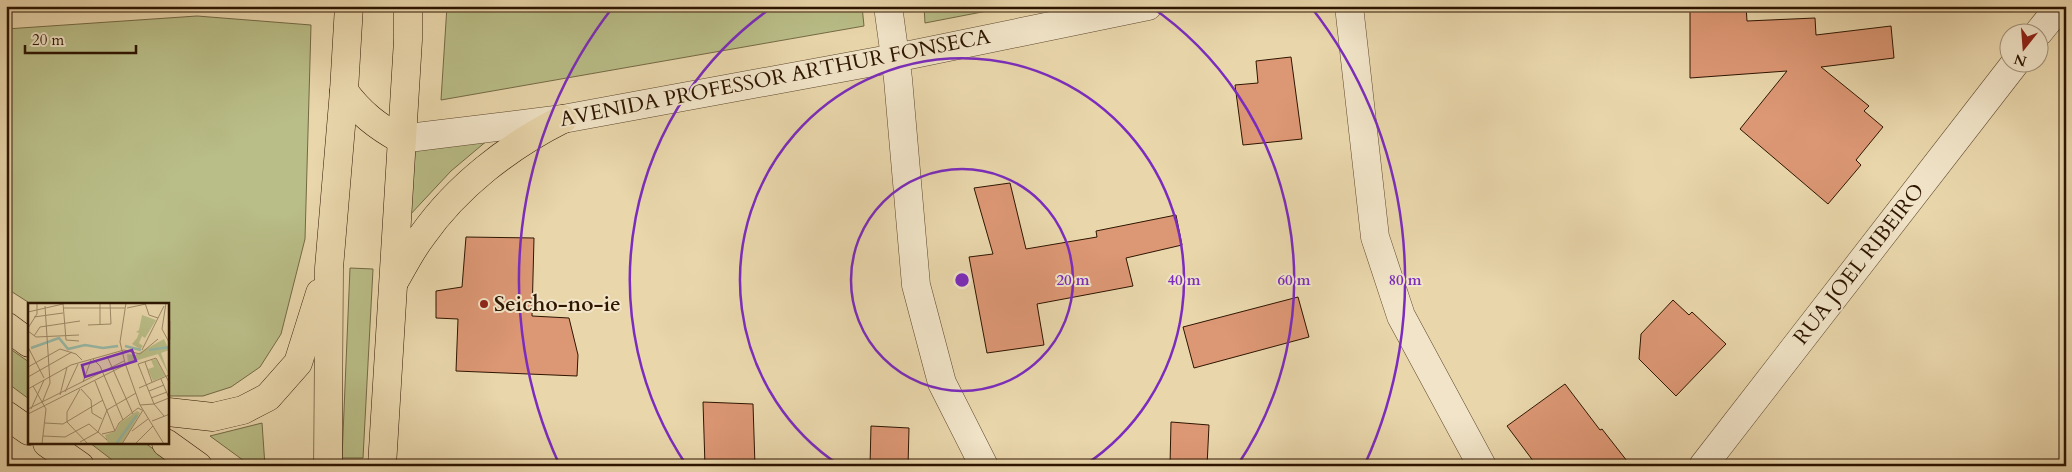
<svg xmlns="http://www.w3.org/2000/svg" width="2072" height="472" font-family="Cardo,serif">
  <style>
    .green { fill: #b9bd87; stroke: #746944 }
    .building { fill: #dc9774; stroke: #2e1500 }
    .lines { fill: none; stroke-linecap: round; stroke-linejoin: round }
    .minor-casing { stroke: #5d452b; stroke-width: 29 }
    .major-casing { stroke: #2e1500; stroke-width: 29 }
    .minor { stroke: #f1e4c8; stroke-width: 28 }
    .major { stroke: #e9d6ab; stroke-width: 28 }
    .ring { fill: none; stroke: #7b2cbf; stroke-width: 2.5 }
    .poi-dot { fill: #8f2418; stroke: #f1e4c8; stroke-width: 2 }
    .labels { text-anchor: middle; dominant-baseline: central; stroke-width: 4; stroke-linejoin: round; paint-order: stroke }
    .street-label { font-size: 21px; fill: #2e1500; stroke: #f1e4c8 }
    .poi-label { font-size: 21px; font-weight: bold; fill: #2e1500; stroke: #f1e4c8; text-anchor: start }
    .inset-river { fill: none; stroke: #97b9a7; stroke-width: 2.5 }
    .inset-road { fill: none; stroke: #9e8967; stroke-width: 1 }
    .view { fill: #7b2cbf; fill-opacity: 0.15; stroke: #7b2cbf; stroke-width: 2.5 }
    .inset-edge { fill: none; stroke: #2e1500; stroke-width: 2.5 }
    .centre { fill: #7b2cbf; stroke: #f1e4c8; stroke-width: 2.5 }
    .ring-label { font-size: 15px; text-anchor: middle; font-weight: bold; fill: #7b2cbf; stroke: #f1e4c8; stroke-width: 4; stroke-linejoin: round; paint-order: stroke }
  </style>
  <rect width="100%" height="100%" fill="#e9d6ab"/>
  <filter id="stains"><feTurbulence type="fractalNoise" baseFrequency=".004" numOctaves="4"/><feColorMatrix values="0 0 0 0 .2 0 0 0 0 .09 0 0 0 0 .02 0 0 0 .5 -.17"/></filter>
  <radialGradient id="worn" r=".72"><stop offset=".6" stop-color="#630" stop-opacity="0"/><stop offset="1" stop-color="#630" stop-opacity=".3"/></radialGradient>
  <g class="green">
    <path d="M 447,6 L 862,6 L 864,26 L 441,100 Z"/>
    <path d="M 924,6 L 1013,6 L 925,23 Z"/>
    <path d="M 197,16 L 311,25 L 305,239 L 281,334 L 260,367 L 231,387 L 203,396 L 168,396 L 168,304 L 31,304 L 6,288 L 6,29 Z"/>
    <path d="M 507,124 L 451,171 L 409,216 L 410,149 Z"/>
    <path d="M 350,268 L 373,269 L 363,458 L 342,458 Z"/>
    <path d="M 6,346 L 29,362 L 29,399 L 6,382 Z"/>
    <path d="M 262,423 L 265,466 L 251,466 L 210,436 Z"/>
    <path d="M 90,443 L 145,443 L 177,466 L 120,466 Z"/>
  </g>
  <g class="building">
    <path d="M 1690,6 L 1746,6 L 1747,21 L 1815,18 L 1816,35 L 1891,26 L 1894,58 L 1821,67 L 1869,106 L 1864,111 L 1883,127 L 1856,160 L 1861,165 L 1828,204 L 1740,129 L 1787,71 L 1690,78 Z"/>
    <path d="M 1291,57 L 1302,139 L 1243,145 L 1235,85 L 1258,83 L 1256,61 Z"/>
    <path d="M 1010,183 L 1026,249 L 1097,237 L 1096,231 L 1176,215 L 1182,245 L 1126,258 L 1133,286 L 1037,304 L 1044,345 L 987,353 L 969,257 L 993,254 L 974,188 Z"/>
    <path d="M 466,237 L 534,238 L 532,316 L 569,318 L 578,355 L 577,376 L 456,371 L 458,319 L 436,318 L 436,291 L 462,287 Z"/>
    <path d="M 1298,297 L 1309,337 L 1194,368 L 1183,327 Z"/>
    <path d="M 1673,300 L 1689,315 L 1692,312 L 1726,344 L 1676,396 L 1639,359 L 1641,334 Z"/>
    <path d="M 1565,384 L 1600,430 L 1602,429 L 1631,466 L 1537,466 L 1507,426 Z"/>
    <path d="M 703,402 L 753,404 L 755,466 L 705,466 Z"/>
    <path d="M 1171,422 L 1209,425 L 1207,466 L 1170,466 Z"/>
    <path d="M 871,426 L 909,428 L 908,466 L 870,466 Z"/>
  </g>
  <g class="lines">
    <g class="minor-casing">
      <g id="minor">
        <path d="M 888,6 L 898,79 L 916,285 L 942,383 L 984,466"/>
        <path d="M 1349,6 L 1375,237 L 1401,316 L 1482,466"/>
        <path d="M 2039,32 L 2060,6"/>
        <path d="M 400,139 L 563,119 L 895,58 L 1148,6"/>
        <path d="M 1703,466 L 2016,62"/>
      </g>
    </g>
    <g class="major-casing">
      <g id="major">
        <path d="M 344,91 C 360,113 377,126 400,139"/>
        <path d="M 394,282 C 403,267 411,250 422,236 C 457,186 509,146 563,119"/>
        <path d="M 6,326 L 29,343"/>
        <path d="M 168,412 L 213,417 L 243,410 L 268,397 L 298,363 L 320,293"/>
        <path d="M 6,415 L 29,431"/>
        <path d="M 47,443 L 80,466"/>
        <path d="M 166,443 L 198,466"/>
        <path d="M 328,466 L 329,268 L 344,91 L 349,6"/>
        <path d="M 382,466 L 408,40 L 408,6"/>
      </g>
    </g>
    <use href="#minor" class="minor"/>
    <use href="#major" class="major"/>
  </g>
  <g class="ring">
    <circle cx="962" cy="280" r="111"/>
    <path d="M839 465A222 222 0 1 1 1085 465"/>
    <path d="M687 466A332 332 0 0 1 774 6M1150 6A332 332 0 0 1 1237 466"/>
    <path d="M559 464A443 443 0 0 1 613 7M1311 7A443 443 0 0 1 1365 464"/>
  </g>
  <circle class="poi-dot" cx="484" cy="304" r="5"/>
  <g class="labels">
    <g class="street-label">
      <text transform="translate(775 78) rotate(-11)">AVENIDA PROFESSOR ARTHUR FONSECA</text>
      <text transform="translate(1859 264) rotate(-52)">RUA JOEL RIBEIRO</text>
    </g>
    <g class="poi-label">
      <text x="494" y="304">Seicho-no-ie</text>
    </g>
  </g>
  <g transform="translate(28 303)">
    <rect width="141" height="141" fill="#e9d6ab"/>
    <path d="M 114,12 L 128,17 L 117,35 L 114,33 L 111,40 L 115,43 L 112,46 L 104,41 L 109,35 L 111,30 L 108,29 L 111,27 ZM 136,36 L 141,47 L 133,50 L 141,72 L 130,51 L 100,60 L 99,51 L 107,52 ZM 128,56 L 137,73 L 125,78 L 120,66 L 126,64 L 123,57 ZM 109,108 L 112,110 L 94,141 L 80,141 L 77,132 L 88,128 L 92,120 Z" fill="#b9bd87"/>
    <path class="inset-river" d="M 97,43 L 113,47M 3,45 L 31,35 L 40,46 L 57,42 L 75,45 L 90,43M 121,47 L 142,44M 88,141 L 109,112"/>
    <path class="inset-road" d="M 35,0 L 38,37 L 51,38M 98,0 L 92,39 L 97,60 L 112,102 L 136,141M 117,0 L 121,12 L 130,15M 138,0 L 134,26 L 142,41M 35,5 L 97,5M 99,5 L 118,1M 0,9 L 35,1M 6,14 L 35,10M 142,18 L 142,37M 72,21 L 72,0M 60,22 L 83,21 L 82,0M 0,25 L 9,11 L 9,0M 0,28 L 8,34 L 51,32M 6,33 L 12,24 L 52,18M 0,44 L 16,75M 114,47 L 136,3M 79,53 L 105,111M 65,56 L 72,63 L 95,117M 117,59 L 124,79M 0,64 L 32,46 L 48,51 L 54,57M 0,74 L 44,49M 67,78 L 87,128M 55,79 L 63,57M 5,83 L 18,106 L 14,141M 111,85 L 141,72M 0,86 L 43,62 L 96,47 L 112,51 L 130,36M 53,86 L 63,97 L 64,110 L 74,116M 121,88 L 136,82M 37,89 L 50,61M 32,92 L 39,64M 123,95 L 139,89M 14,100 L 22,80 L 17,3M 112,102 L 126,101 L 141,95 L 133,76M 0,106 L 96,58M 3,106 L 16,77M 0,111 L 97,62M 136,113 L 126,101 L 110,61 L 128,55 L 142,81M 124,118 L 142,111M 39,119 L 39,109 L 52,86M 39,119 L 60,141M 17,120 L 35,121 L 75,97M 104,128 L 120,116M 74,131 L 87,128 L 91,120 L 110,105 L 114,107M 15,133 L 37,134 L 61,121 L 79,137M 52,139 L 70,129 L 79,107 L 108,90M 94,141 L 115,107M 107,141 L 125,123"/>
    <path class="view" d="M 104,47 L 108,58 L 57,74 L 54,62 Z"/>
    <rect width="141" height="141" class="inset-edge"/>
  </g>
  <circle cx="962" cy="280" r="8" class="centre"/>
  <g class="ring-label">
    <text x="1073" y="285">20 m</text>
    <text x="1184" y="285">40 m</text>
    <text x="1294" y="285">60 m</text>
    <text x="1405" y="285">80 m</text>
  </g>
  <rect width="2072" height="472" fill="none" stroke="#e9d6ab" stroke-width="25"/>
  <rect x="8" y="8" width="2057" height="457" fill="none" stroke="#2e1500" stroke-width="2.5"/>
  <rect x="12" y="12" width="2047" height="447" fill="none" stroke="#2e1500"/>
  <g transform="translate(2024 48) rotate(197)"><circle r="24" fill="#f1e4c8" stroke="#a39178"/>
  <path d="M0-4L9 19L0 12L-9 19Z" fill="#8f2418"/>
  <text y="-8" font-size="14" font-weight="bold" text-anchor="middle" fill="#2e1500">N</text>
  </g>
  <path d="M25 45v8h111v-8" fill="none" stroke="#2e1500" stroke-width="2.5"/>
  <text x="32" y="45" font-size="15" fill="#2e1500" stroke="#f1e4c8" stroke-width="4" paint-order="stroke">20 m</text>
  <rect width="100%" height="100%" filter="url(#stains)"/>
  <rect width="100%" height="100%" fill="url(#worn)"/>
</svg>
